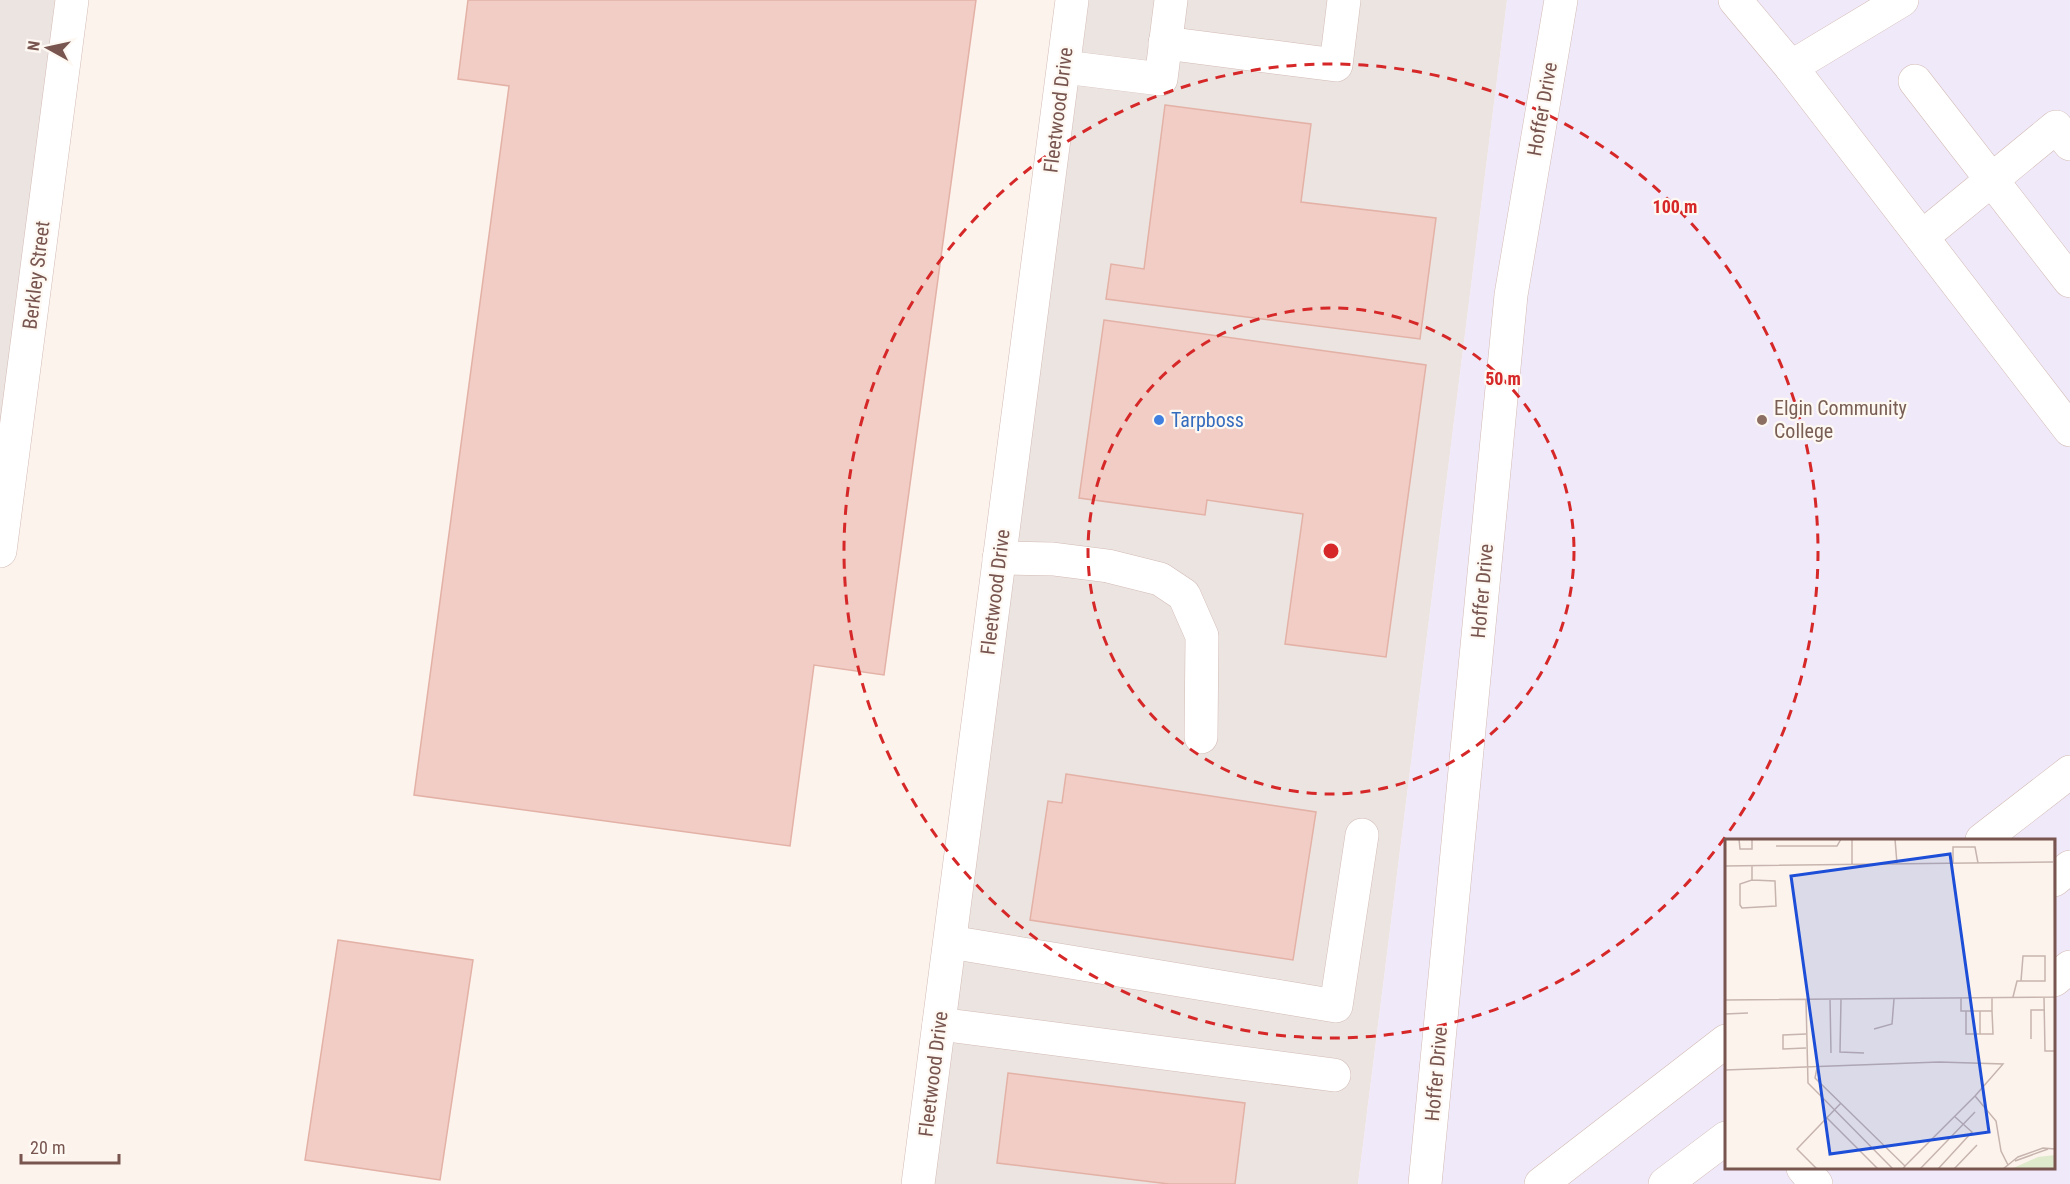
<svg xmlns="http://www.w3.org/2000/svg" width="2070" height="1184" font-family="'Roboto Condensed',sans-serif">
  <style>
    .industrial { fill: #ece4e1 }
    .education { fill: #f0e9f9; fill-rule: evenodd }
    .building { fill: #f1cdc5; stroke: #e3b1a6; stroke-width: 1.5 }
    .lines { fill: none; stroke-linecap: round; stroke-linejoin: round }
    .minor-casing { stroke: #d2bbb4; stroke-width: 34 }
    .minor { stroke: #fff; stroke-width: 33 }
    .ring { fill: none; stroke: #d62828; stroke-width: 3; stroke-dasharray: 10 8 }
    .shop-dot { fill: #3f7fe0; stroke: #fef8f3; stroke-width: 2 }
    .education-dot { fill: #8d6e63; stroke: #fef8f3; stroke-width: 2 }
    .labels { text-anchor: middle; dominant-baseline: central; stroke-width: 4.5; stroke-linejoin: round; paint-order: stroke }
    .street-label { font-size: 20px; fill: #78554f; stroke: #fef8f3 }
    .education-label { font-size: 20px; fill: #785e54; stroke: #fef8f3; text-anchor: start }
    .shop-label { font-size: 20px; fill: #366cbe; stroke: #fef8f3; text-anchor: start }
    .inset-road { fill: none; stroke: #c7b4ae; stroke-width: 1.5 }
    .view { fill: #1d4ed8; fill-opacity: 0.15; stroke: #1d4ed8; stroke-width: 3 }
    .inset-edge { fill: none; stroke: #78554f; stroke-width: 3 }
    .centre { fill: #d62828; stroke: #fef8f3; stroke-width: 3 }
    .ring-label { font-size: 18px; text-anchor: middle; font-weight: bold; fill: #d62828; stroke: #fef8f3; stroke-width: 4.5; stroke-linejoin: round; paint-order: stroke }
  </style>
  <rect width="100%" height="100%" fill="#fcf3ed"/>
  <g class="industrial">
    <path d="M 0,0 L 63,0 L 0,490 Z"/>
    <path d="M 1089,0 L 1507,0 L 1358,1184 L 932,1184 Z"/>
  </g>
  <path class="education" d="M 1507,0 L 2070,0 L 2070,1184 L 1358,1184 ZM 1726,840 L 2054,840 L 2054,1168 L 1726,1168 Z"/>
  <g class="building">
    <path d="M 468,0 L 976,0 L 884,675 L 814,665 L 790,846 L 414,795 L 509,86 L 458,79 Z"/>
    <path d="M 1165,105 L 1311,124 L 1301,202 L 1436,218 L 1420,339 L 1106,299 L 1111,264 L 1144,269 Z"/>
    <path d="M 1104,320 L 1426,365 L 1386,657 L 1285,644 L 1303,514 L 1207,500 L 1205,515 L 1079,498 Z"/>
    <path d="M 1066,774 L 1316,812 L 1293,960 L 1030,920 L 1048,801 L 1062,803 Z"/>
    <path d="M 338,940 L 473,960 L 440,1180 L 305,1160 Z"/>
    <path d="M 1008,1073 L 1245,1103 L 1235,1184 L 1169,1184 L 997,1163 Z"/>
  </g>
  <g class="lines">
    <g class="minor-casing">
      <g id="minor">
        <path d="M 1735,0 L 1791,67 L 1902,0"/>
        <path d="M 1165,43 L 1336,65 L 1344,0"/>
        <path d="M 1064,67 L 1161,79 L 1171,0"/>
        <path d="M 1791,67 L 2070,430"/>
        <path d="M 1915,81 L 2070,281"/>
        <path d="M 1922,237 L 2056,127 L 2070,144"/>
        <path d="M 0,551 L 72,0"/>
        <path d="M 999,558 L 1053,559 L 1108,566 L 1160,579 L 1184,595 L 1202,636 L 1201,737"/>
        <path d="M 1982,840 L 2070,772"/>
        <path d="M 2054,880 L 2070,867"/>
        <path d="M 950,942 L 1336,1006 L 1362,835"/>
        <path d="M 2054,980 L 2070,967"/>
        <path d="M 939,1024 L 1334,1075"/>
        <path d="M 1803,1168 L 1816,1184"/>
        <path d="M 918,1184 L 1072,0"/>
        <path d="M 1425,1184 L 1511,295 L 1561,0"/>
        <path d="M 1541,1184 L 1726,1041"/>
        <path d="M 1665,1184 L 1726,1138"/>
      </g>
    </g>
    <use href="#minor" class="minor"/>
  </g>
  <g class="ring">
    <circle cx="1331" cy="551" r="243"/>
    <circle cx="1331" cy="551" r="487"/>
  </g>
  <circle class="shop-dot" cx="1159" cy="420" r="6"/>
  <circle class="education-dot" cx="1762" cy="420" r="6"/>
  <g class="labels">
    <g class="street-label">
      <text transform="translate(1542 109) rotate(-80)">Hoffer Drive</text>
      <text transform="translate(1058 110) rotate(-83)">Fleetwood Drive</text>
      <text transform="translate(36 275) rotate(-83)">Berkley Street</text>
      <text transform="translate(1482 591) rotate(-85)">Hoffer Drive</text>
      <text transform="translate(995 592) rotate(-83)">Fleetwood Drive</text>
      <text transform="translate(933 1074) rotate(-83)">Fleetwood Drive</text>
      <text transform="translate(1436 1074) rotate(-85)">Hoffer Drive</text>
    </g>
    <g class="education-label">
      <text x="1774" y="408">Elgin Community<tspan x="1774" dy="23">College</tspan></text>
    </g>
    <g class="shop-label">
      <text x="1171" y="420">Tarpboss</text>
    </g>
  </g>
  <g transform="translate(1725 839)">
    <rect width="330" height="330" fill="#fcf3ed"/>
    <path d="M 330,316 L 330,330 L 286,330 L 313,318 Z" fill="#deeacb"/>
    <path class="inset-road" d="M 14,0 L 15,10 L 27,10 L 27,0M 127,0 L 127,25M 170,0 L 172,25M 329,0 L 330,158M 51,7 L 112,7 L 116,0M 228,24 L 228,8 L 250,8 L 253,24M 0,27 L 328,23M 27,41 L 50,42 L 51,67 L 17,69 L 15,66 L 15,45 L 27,41 L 27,27M 288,158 L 292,142 L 320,142 L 320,117 L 298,117 L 296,142M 319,158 L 320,212 L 330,212M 236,159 L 236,172 L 267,172 L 267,159M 105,160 L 106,214M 116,160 L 115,213 L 139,214M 0,161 L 330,158M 81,161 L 83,244 L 168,330M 241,172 L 241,195 L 268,195 L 267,172M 255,172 L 255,195M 0,175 L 23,174M 149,190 L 167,185 L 169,160M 81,195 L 58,196 L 58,210 L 81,209M 306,200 L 306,171 L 319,171M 92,229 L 90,239 L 180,327 L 178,330M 0,231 L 214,223 L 278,225 L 250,257 L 271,282 L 276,312 L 283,326M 102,279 L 153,330M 290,322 L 323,310M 180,327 L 250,257M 92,330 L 72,310 L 116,264M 195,330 L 250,273M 213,330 L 247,293 L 229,277M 229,330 L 252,306M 278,330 L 293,318 L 318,309 L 330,310"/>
    <path class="view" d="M 225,15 L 264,293 L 105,315 L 66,37 Z"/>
    <rect width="330" height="330" class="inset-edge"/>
  </g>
  <circle cx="1331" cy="551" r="9" class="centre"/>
  <g class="ring-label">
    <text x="1675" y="213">100 m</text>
    <text x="1503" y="385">50 m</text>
  </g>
  <g transform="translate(48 48) rotate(278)" stroke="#fef8f3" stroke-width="4.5" paint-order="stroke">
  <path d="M0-4.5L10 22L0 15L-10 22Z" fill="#78554f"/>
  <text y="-9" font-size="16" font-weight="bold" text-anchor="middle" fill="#78554f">N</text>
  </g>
  <path d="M21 1154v9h98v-9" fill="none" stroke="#78554f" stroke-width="3"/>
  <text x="30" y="1154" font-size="18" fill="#78554f" stroke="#fef8f3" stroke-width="4.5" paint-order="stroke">20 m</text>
</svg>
